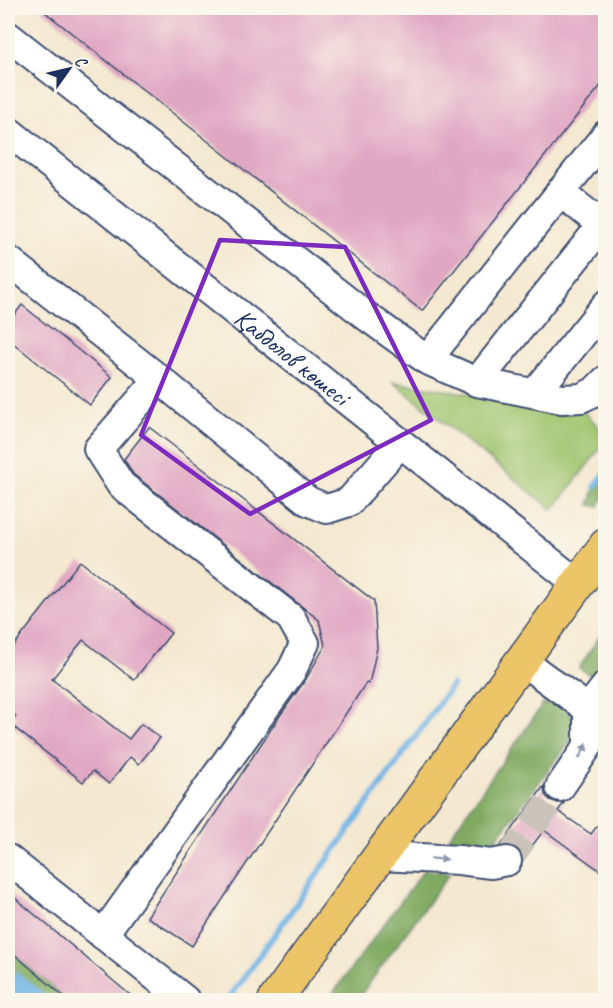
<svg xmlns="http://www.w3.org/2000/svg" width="613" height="1008" font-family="Caveat,sans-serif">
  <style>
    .green { fill: #a0c570; stroke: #5e7a67; stroke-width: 1.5 }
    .forest { fill: #80aa62; stroke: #4e6c60; stroke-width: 1.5 }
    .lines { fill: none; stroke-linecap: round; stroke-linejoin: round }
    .stream { stroke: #6fb3e5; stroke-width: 6 }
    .canal { stroke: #6fb3e5; stroke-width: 21 }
    .building { fill: #e0a7c2 }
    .minor-tunnel { stroke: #c9c3b9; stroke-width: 28; stroke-dasharray: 28 14; stroke-linecap: butt }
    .minor-casing { stroke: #3c4b6f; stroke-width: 32 }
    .major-casing { stroke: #3c4b6f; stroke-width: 36 }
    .minor { stroke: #fff; stroke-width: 28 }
    .major { stroke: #edc569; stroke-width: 33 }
    .oneway { fill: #8d97ae }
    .marked { fill: none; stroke: #7b2cbf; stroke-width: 4.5; stroke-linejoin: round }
    .labels { text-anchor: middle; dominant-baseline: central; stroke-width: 5; stroke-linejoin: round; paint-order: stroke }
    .street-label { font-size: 26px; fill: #1b2f5e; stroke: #fbf7ec }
  </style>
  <rect width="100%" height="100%" fill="#fbf7ec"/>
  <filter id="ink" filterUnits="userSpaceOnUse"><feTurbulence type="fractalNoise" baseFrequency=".0167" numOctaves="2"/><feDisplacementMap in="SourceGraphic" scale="12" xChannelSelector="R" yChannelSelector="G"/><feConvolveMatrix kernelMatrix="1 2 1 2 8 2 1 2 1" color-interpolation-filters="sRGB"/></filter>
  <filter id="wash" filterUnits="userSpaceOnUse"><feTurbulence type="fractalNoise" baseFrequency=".008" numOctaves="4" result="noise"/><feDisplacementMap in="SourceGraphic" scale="24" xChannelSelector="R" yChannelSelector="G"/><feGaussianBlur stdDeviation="1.35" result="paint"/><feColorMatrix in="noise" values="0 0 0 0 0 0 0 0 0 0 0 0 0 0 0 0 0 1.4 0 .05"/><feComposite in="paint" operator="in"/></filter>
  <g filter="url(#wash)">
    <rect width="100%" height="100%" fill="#f4e8d0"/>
    <path class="green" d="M 393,382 L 583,411 L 605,433 L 605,442 L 553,510 Z"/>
    <g class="forest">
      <path d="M 605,472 L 605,496 L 598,507 L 589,505 L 595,487 Z"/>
      <path d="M 605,628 L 605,673 L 601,677 L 591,676 L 579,668 Z"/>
      <path d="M 543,704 L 569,706 L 577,713 L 578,731 L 489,849 L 443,846 Z"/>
      <path d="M 424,870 L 450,873 L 357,1000 L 328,1000 Z"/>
      <path d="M 8,949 L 68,1000 L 8,1000 Z"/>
    </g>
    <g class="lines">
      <g class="stream">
        <path d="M 595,487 L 606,472"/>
        <path d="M 228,1000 L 452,685"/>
      </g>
      <path class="canal" d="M 8,979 L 36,1000"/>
    </g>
    <g id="blocks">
      <g class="building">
        <path d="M 40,8 L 606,8 L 606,79 L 422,311 Z"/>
        <path d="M 22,305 L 112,377 L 90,405 L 8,339 L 8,323 Z"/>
        <path d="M 149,427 L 374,601 L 377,648 L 369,684 L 366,683 L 192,946 L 147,917 L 277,720 L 306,679 L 325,646 L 319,620 L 133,474 L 124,459 Z"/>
        <path d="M 80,561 L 171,633 L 134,680 L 83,640 L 52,679 L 129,739 L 141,724 L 160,738 L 139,764 L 130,757 L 109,784 L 93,771 L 83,782 L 10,724 L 16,716 L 8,709 L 8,653 Z"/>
        <path d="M 544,786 L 545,795 L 550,800 L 558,803 L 564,803 L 558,811 L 591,834 L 606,815 L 606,875 L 544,830 L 523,858 L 520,851 L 513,846 L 501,845 Z"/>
        <path d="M 8,892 L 136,1000 L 68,1000 L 8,949 Z"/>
      </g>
    </g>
  </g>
  <g filter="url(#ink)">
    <use href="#blocks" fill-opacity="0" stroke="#3c4b6f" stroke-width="1.5"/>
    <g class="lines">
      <path class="minor-tunnel" d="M 507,861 L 560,787"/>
      <g class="minor-casing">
        <g id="minor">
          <path d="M 8,36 L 369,318 L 427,360 L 477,382 L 562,399 L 581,398 L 594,392 L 606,380"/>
          <path id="s1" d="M 8,131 L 578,584"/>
          <path d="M 560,192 L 606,228"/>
          <path d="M 8,260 L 159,379 L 308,501 L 327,509 L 349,502 L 400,443"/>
          <path d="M 427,360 L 606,135"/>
          <path d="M 477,382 L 606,220"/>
          <path d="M 535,393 L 606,305"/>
          <path d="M 522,661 L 588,709"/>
          <path d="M 560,787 L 588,746 L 588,709 L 606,686"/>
          <path d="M 381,856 L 459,860 L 491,864 L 507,861"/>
          <path d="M 8,859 L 185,1000"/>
          <path d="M 103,935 L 292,670 L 305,643 L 291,618 L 121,485 L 98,449 L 159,379"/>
        </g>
      </g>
      <g class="major-casing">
        <path id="major" d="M 275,1000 L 606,545"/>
      </g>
      <use href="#minor" class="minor"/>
      <use href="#major" class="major"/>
    </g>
    <defs><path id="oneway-solid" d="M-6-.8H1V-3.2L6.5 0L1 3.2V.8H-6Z" transform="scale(1.5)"/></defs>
    <g class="oneway">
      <use href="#oneway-solid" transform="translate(583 751) rotate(-62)"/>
      <use href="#oneway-solid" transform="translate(439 859) rotate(3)"/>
    </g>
  </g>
  <path class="marked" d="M 220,240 L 345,247 L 431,420 L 250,514 L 141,435 Z"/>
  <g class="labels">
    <g class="street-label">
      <text stroke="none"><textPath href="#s1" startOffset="363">Қабдолов көшесі</textPath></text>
    </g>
  </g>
  <rect width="613" height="1008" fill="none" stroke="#fbf7ec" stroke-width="30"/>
  <g transform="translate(69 69) rotate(56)" stroke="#fbf7ec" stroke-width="4.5" paint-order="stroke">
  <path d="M0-4.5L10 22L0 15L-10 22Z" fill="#1b2f5e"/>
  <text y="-9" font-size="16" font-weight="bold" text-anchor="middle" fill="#1b2f5e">С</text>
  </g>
</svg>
